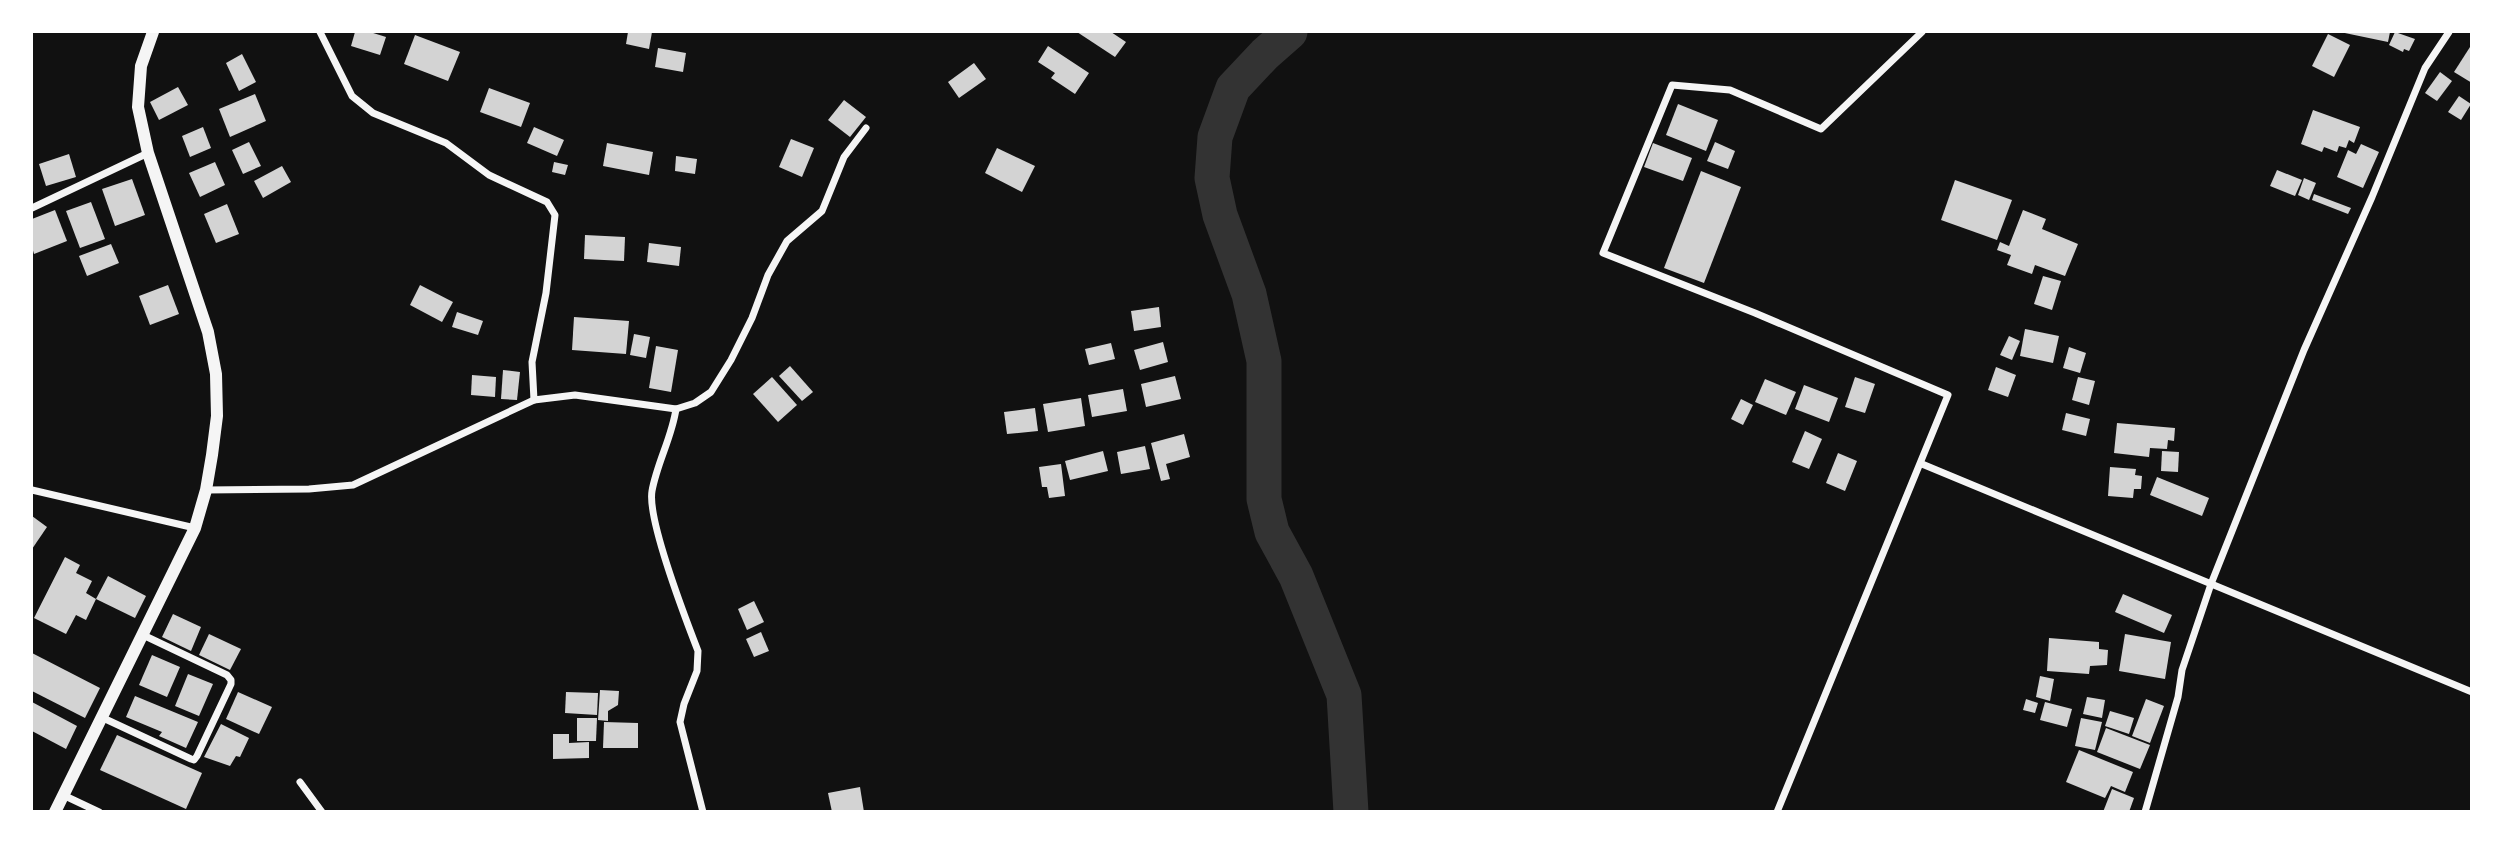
<svg xmlns="http://www.w3.org/2000/svg" width="2503" height="843" font-family="Montserrat,sans-serif">
  <style>
    .lines { fill: none; stroke-linecap: round; stroke-linejoin: round }
    .river { stroke: #333; stroke-width: 35 }
    .building { fill: #d3d3d3 }
    .minor { stroke: #f5f5f5; stroke-width: 7 }
    .tertiary { stroke: #f5f5f5; stroke-width: 12 }
  </style>
  <rect width="100%" height="100%" fill="#111"/>
  <g class="lines">
    <path class="river" d="M 1290,32 L 1265,54 L 1233,88 L 1215,137 L 1212,178 L 1220,215 L 1249,294 L 1264,361 L 1264,499 L 1272,532 L 1296,576 L 1344,695 L 1351,812"/>
  </g>
  <g class="building">
    <path d="M 355,32 L 370,32 L 386,37 L 380,55 L 351,46 Z"/>
    <path d="M 628,32 L 652,32 L 649,49 L 626,44 Z"/>
    <path d="M 1077,32 L 1111,32 L 1126,42 L 1115,57 Z"/>
    <path d="M 2340,32 L 2390,32 L 2388,42 Z"/>
    <path d="M 2395,32 L 2415,39 L 2409,51 L 2404,49 L 2403,52 L 2389,45 Z"/>
    <path d="M 2328,34 L 2350,45 L 2334,77 L 2312,66 Z"/>
    <path d="M 415,35 L 460,52 L 448,81 L 404,64 Z"/>
    <path d="M 1048,46 L 1089,73 L 1075,94 L 1051,78 L 1055,73 L 1038,62 Z"/>
    <path d="M 2470,47 L 2472,48 L 2472,83 L 2454,72 Z"/>
    <path d="M 658,48 L 686,53 L 683,72 L 655,67 Z"/>
    <path d="M 242,54 L 256,82 L 239,91 L 226,63 Z"/>
    <path d="M 974,63 L 986,79 L 959,98 L 948,82 Z"/>
    <path d="M 2440,72 L 2452,81 L 2437,101 L 2425,93 Z"/>
    <path d="M 178,87 L 188,105 L 159,120 L 150,102 Z"/>
    <path d="M 489,88 L 530,103 L 521,127 L 480,112 Z"/>
    <path d="M 255,94 L 266,121 L 230,137 L 219,109 Z"/>
    <path d="M 2459,96 L 2471,104 L 2461,120 L 2448,112 Z"/>
    <path d="M 844,100 L 866,117 L 850,137 L 828,120 Z"/>
    <path d="M 1678,104 L 1718,120 L 1706,151 L 1666,135 Z"/>
    <path d="M 2313,110 L 2360,127 L 2354,143 L 2349,140 L 2346,148 L 2339,146 L 2337,152 L 2324,147 L 2322,152 L 2301,144 Z"/>
    <path d="M 203,127 L 211,148 L 190,157 L 182,136 Z"/>
    <path d="M 534,127 L 564,140 L 557,156 L 527,143 Z"/>
    <path d="M 791,139 L 814,148 L 802,177 L 779,167 Z"/>
    <path d="M 249,142 L 261,166 L 243,174 L 232,150 Z"/>
    <path d="M 1715,142 L 1735,151 L 1728,169 L 1707,161 Z"/>
    <path d="M 607,143 L 653,152 L 649,175 L 603,166 Z"/>
    <path d="M 1653,143 L 1692,158 L 1683,181 L 1644,167 Z"/>
    <path d="M 2361,144 L 2379,152 L 2363,188 L 2337,177 L 2348,150 L 2356,154 Z"/>
    <path d="M 997,148 L 1035,166 L 1022,192 L 985,173 Z"/>
    <path d="M 69,154 L 76,177 L 46,186 L 39,164 Z"/>
    <path d="M 676,156 L 697,159 L 695,174 L 675,171 Z"/>
    <path d="M 215,162 L 225,185 L 200,197 L 189,173 Z"/>
    <path d="M 554,162 L 568,165 L 565,175 L 552,172 Z"/>
    <path d="M 282,166 L 291,182 L 263,198 L 254,181 Z"/>
    <path d="M 2277,170 L 2302,180 L 2295,196 L 2270,186 Z"/>
    <path d="M 1701,171 L 1741,187 L 1704,283 L 1664,268 Z"/>
    <path d="M 2304,178 L 2316,183 L 2309,200 L 2298,195 Z"/>
    <path d="M 132,179 L 145,215 L 115,226 L 102,189 Z"/>
    <path d="M 1955,180 L 2012,200 L 1997,240 L 1941,220 Z"/>
    <path d="M 2314,194 L 2351,208 L 2348,214 L 2312,200 Z"/>
    <path d="M 91,202 L 105,239 L 80,248 L 66,211 Z"/>
    <path d="M 227,204 L 239,234 L 216,243 L 204,214 Z"/>
    <path d="M 55,210 L 67,241 L 34,254 L 32,247 L 32,219 Z"/>
    <path d="M 2023,210 L 2046,219 L 2042,229 L 2078,244 L 2065,276 L 2035,265 L 2032,274 L 2007,265 L 2011,255 L 1997,250 L 2000,242 L 2009,246 Z"/>
    <path d="M 585,235 L 625,237 L 624,261 L 584,259 Z"/>
    <path d="M 649,243 L 681,247 L 679,266 L 647,262 Z"/>
    <path d="M 111,244 L 119,263 L 87,276 L 79,256 Z"/>
    <path d="M 2043,276 L 2061,281 L 2052,310 L 2034,304 Z"/>
    <path d="M 168,285 L 179,314 L 150,325 L 139,296 Z"/>
    <path d="M 420,285 L 453,302 L 442,322 L 410,305 Z"/>
    <path d="M 1159,307 L 1161,327 L 1134,331 L 1131,311 Z"/>
    <path d="M 457,312 L 483,321 L 478,335 L 452,327 Z"/>
    <path d="M 574,317 L 629,321 L 626,354 L 572,350 Z"/>
    <path d="M 2025,329 L 2059,336 L 2053,363 L 2020,356 Z"/>
    <path d="M 634,334 L 650,337 L 646,358 L 630,355 Z"/>
    <path d="M 2009,336 L 2020,341 L 2012,360 L 2000,355 Z"/>
    <path d="M 1163,342 L 1168,362 L 1140,370 L 1134,350 Z"/>
    <path d="M 1111,343 L 1115,359 L 1089,365 L 1085,349 Z"/>
    <path d="M 656,346 L 678,350 L 671,392 L 649,388 Z"/>
    <path d="M 2069,347 L 2086,353 L 2080,373 L 2063,368 Z"/>
    <path d="M 790,366 L 813,392 L 802,401 L 779,376 Z"/>
    <path d="M 1996,367 L 2016,375 L 2008,397 L 1988,390 Z"/>
    <path d="M 503,370 L 520,372 L 517,400 L 501,399 Z"/>
    <path d="M 472,375 L 496,377 L 495,397 L 471,395 Z"/>
    <path d="M 1175,376 L 1181,399 L 1146,407 L 1141,384 Z"/>
    <path d="M 772,377 L 797,405 L 778,422 L 753,394 Z"/>
    <path d="M 1855,377 L 1875,384 L 1865,413 L 1845,407 Z"/>
    <path d="M 2078,377 L 2095,381 L 2089,405 L 2072,400 Z"/>
    <path d="M 1765,379 L 1796,392 L 1786,415 L 1755,402 Z"/>
    <path d="M 1804,385 L 1838,398 L 1829,422 L 1795,409 Z"/>
    <path d="M 1123,389 L 1127,411 L 1092,417 L 1088,395 Z"/>
    <path d="M 1081,398 L 1085,426 L 1048,432 L 1043,404 Z"/>
    <path d="M 1741,399 L 1753,405 L 1743,425 L 1731,419 Z"/>
    <path d="M 1035,408 L 1038,431 L 1007,434 L 1004,412 Z"/>
    <path d="M 2066,413 L 2090,419 L 2086,436 L 2062,430 Z"/>
    <path d="M 2117,423 L 2175,428 L 2174,441 L 2168,440 L 2167,449 L 2150,448 L 2149,457 L 2114,453 Z"/>
    <path d="M 1805,431 L 1822,439 L 1809,469 L 1792,462 Z"/>
    <path d="M 1184,434 L 1190,457 L 1166,464 L 1170,479 L 1161,481 L 1151,443 Z"/>
    <path d="M 1145,446 L 1150,469 L 1121,474 L 1117,452 Z"/>
    <path d="M 1103,451 L 1108,471 L 1070,480 L 1065,461 Z"/>
    <path d="M 2162,451 L 2179,452 L 2178,472 L 2161,471 Z"/>
    <path d="M 1838,453 L 1857,461 L 1845,491 L 1826,483 Z"/>
    <path d="M 1061,464 L 1065,496 L 1049,498 L 1047,487 L 1042,487 L 1039,467 Z"/>
    <path d="M 2110,467 L 2136,469 L 2135,475 L 2142,476 L 2141,489 L 2134,489 L 2133,498 L 2108,496 Z"/>
    <path d="M 2157,477 L 2209,498 L 2202,516 L 2150,495 Z"/>
    <path d="M 32,516 L 47,527 L 32,549 Z"/>
    <path d="M 65,557 L 80,565 L 76,573 L 92,581 L 86,593 L 96,599 L 86,620 L 76,615 L 66,634 L 34,618 Z"/>
    <path d="M 108,576 L 146,596 L 135,618 L 96,599 Z"/>
    <path d="M 2123,594 L 2172,615 L 2164,633 L 2115,612 Z"/>
    <path d="M 754,601 L 764,622 L 747,630 L 738,609 Z"/>
    <path d="M 173,614 L 201,627 L 191,651 L 162,637 Z"/>
    <path d="M 761,632 L 769,651 L 754,657 L 746,639 Z"/>
    <path d="M 209,634 L 241,649 L 230,670 L 199,655 Z"/>
    <path d="M 2125,634 L 2171,642 L 2165,679 L 2119,671 Z"/>
    <path d="M 2049,638 L 2099,642 L 2099,649 L 2108,650 L 2107,665 L 2090,666 L 2089,674 L 2047,671 Z"/>
    <path d="M 32,653 L 100,688 L 85,718 L 32,691 Z"/>
    <path d="M 152,655 L 180,667 L 167,697 L 139,685 Z"/>
    <path d="M 188,674 L 213,684 L 199,716 L 175,706 Z"/>
    <path d="M 2040,676 L 2054,679 L 2050,701 L 2036,697 Z"/>
    <path d="M 600,690 L 619,691 L 618,705 L 608,711 L 608,721 L 598,720 Z"/>
    <path d="M 238,692 L 272,707 L 259,734 L 226,719 Z"/>
    <path d="M 566,692 L 598,693 L 597,715 L 565,713 Z"/>
    <path d="M 135,696 L 198,722 L 186,748 L 159,736 L 162,732 L 126,717 Z"/>
    <path d="M 2087,697 L 2105,700 L 2102,718 L 2083,714 Z"/>
    <path d="M 2026,699 L 2038,703 L 2035,713 L 2023,710 Z"/>
    <path d="M 2146,699 L 2164,706 L 2150,743 L 2132,736 Z"/>
    <path d="M 32,702 L 77,726 L 66,749 L 32,731 Z"/>
    <path d="M 2045,702 L 2072,709 L 2067,727 L 2040,720 Z"/>
    <path d="M 2110,711 L 2134,718 L 2129,734 L 2105,726 Z"/>
    <path d="M 577,718 L 597,718 L 596,741 L 577,741 Z"/>
    <path d="M 2081,718 L 2102,722 L 2095,750 L 2075,746 Z"/>
    <path d="M 604,722 L 638,723 L 638,748 L 603,748 Z"/>
    <path d="M 221,724 L 249,738 L 240,757 L 236,756 L 230,766 L 204,757 Z"/>
    <path d="M 2106,728 L 2150,745 L 2140,769 L 2097,752 Z"/>
    <path d="M 553,734 L 569,734 L 569,743 L 589,742 L 589,758 L 553,759 Z"/>
    <path d="M 117,735 L 202,773 L 186,809 L 100,770 Z"/>
    <path d="M 2079,750 L 2133,772 L 2125,792 L 2111,786 L 2105,798 L 2066,782 Z"/>
    <path d="M 860,787 L 864,812 L 832,812 L 828,793 Z"/>
    <path d="M 2112,789 L 2134,798 L 2129,812 L 2103,812 Z"/>
  </g>
  <g class="lines">
    <g class="minor">
      <path d="M 320,32 L 352,96 L 373,113 L 446,143 L 489,175 L 547,202 L 555,215 L 546,293 L 532,362 L 534,400"/>
      <path d="M 32,208 L 148,153"/>
      <path d="M 676,409 C 672,437 657,463 652,491 C 647,519 686,620 698,651 L 697,671 L 684,704 L 680,722 L 703,812"/>
      <path d="M 1922,464 L 2472,692"/>
      <path d="M 32,490 L 195,528"/>
      <path d="M 206,490 L 309,489 L 353,485 L 534,400 L 575,395 L 676,409 L 695,403 L 711,392 L 731,360 L 752,318 L 768,275 L 787,241 L 822,211 L 844,157 L 866,128"/>
      <path d="M 101,717 L 191,759 L 194,760 L 197,756 L 231,684 L 231,680 L 227,675 L 143,635"/>
      <path d="M 300,782 L 322,812"/>
      <path d="M 63,795 L 99,812"/>
      <path d="M 1777,812 L 1948,395 L 1755,313 L 1603,253 L 1672,85 L 1730,90 L 1821,129 L 1922,32"/>
      <path d="M 2145,812 L 2178,697 L 2182,670 L 2211,584 L 2304,350 L 2372,197 L 2425,68 L 2449,32"/>
    </g>
    <path class="tertiary" d="M 55,812 L 195,528 L 206,490 L 212,455 L 217,416 L 216,374 L 208,332 L 148,153 L 138,107 L 141,66 L 153,32"/>
  </g>
  <rect width="2503" height="843" fill="none" stroke="#ffffff" stroke-width="66"/>
</svg>
